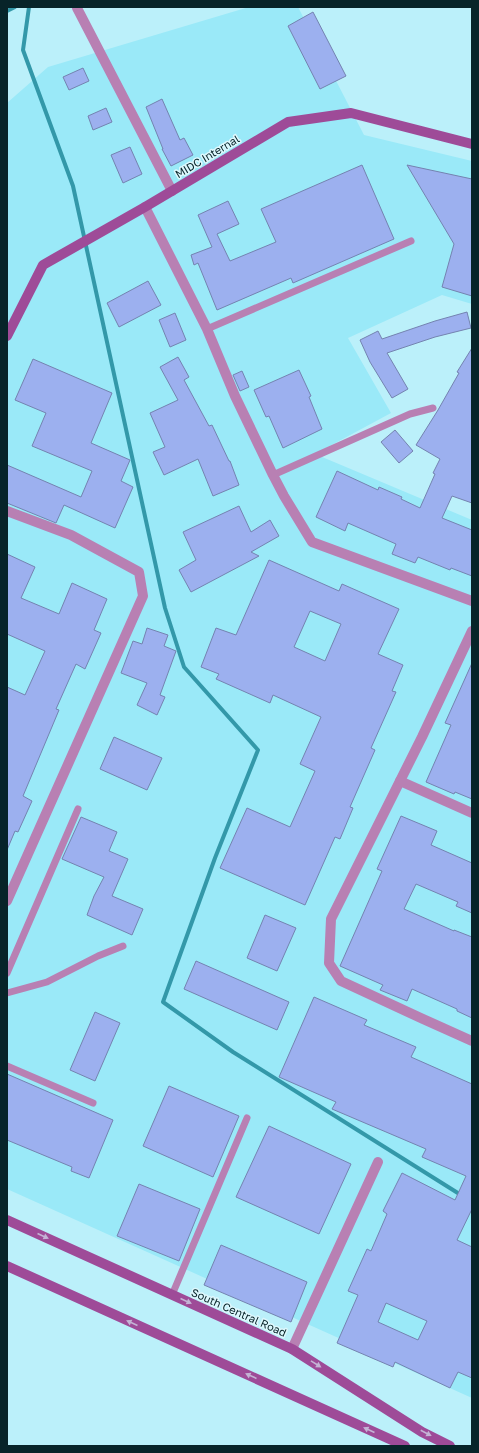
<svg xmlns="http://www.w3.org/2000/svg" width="479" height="1453" font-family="'Golos Text',sans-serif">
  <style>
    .built { fill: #9ae9f8 }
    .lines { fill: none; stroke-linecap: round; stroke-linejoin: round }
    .stream { stroke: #3398a9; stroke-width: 4 }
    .building { fill: #9cb0ef; stroke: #7483b0; fill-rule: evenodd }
    .lane { stroke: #b880b3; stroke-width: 7 }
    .street { stroke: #b880b3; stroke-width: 10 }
    .secondary { stroke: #9e4b98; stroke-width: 10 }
    .oneway { fill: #c4b3d5 }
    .labels { text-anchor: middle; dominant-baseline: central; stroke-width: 3; stroke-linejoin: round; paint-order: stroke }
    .street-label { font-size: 11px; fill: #072429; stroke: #def8fd }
  </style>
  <rect width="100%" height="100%" fill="#bbf0fa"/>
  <path class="built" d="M 249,7 L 298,7 L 364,135 L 472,161 L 472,304 L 442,295 L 348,338 L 391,413 L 315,454 L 472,520 L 472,1398 L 7,1189 L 7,103 L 48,67 Z"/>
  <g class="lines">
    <g class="stream">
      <path d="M 29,7 L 23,50 L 73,186 L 165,608 L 184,667 L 258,750 L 215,858 L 163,1002 L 233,1052 L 461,1195"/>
      <path d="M 7,11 L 15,7"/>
    </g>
  </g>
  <g class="building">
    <path d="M 313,12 L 346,76 L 320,89 L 288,26 Z"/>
    <path d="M 83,68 L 89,81 L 69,90 L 63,77 Z"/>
    <path d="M 162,99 L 180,140 L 184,138 L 193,155 L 171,166 L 162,149 L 163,149 L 146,107 Z"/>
    <path d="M 106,108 L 112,122 L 93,130 L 88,116 Z"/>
    <path d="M 130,147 L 142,174 L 123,183 L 111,155 Z"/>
    <path d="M 362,165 L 394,239 L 293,283 L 291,278 L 217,310 L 198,263 L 194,265 L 191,255 L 212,247 L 198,215 L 228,201 L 239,224 L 217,234 L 230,261 L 276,242 L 261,209 Z"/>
    <path d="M 407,165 L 472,179 L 472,296 L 442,287 L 454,244 Z"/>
    <path d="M 148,281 L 161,305 L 119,327 L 107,303 Z"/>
    <path d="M 467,312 L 471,328 L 435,337 L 387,353 L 408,389 L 392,398 L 370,362 L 360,340 L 378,331 L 382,339 L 435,321 Z"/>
    <path d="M 175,313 L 186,340 L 170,347 L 159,320 Z"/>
    <path d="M 472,348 L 472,503 L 452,496 L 442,518 L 472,530 L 472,576 L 451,568 L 450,570 L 418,557 L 415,563 L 392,554 L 396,544 L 348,523 L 345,531 L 316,517 L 337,471 L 378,490 L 379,487 L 402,497 L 401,499 L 420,508 L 435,474 L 433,473 L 440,459 L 416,445 L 438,410 L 459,373 L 457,372 Z"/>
    <path d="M 178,357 L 189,377 L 184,380 L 209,426 L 212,425 L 229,461 L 230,461 L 239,485 L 213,496 L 198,459 L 164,475 L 153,452 L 165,447 L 150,413 L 178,400 L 160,367 Z"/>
    <path d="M 33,359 L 112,393 L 91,443 L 130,460 L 121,481 L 133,487 L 115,528 L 64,505 L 56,523 L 7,503 L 7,465 L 81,497 L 92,471 L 32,446 L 46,413 L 15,400 Z"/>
    <path d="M 299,370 L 311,396 L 309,397 L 322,429 L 283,448 L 269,416 L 266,417 L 254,390 Z"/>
    <path d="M 242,371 L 249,387 L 240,391 L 233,375 Z"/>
    <path d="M 395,430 L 413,451 L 399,463 L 381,442 Z"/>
    <path d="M 239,506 L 251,532 L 270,520 L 279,536 L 251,552 L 259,556 L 191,592 L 179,570 L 196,560 L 183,532 Z"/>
    <path d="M 7,554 L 35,567 L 21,598 L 59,614 L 72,583 L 107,599 L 94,630 L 101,633 L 85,669 L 76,664 L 56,709 L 59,710 L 23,796 L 32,801 L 18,832 L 15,831 L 7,850 L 7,687 L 25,695 L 45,651 L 7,634 Z"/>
    <path d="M 269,560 L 339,591 L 342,584 L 399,609 L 378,654 L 403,665 L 392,691 L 396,692 L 371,748 L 375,750 L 350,807 L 353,808 L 340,839 L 335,837 L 305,905 L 220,868 L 247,808 L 290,827 L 315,771 L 300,764 L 321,717 L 273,695 L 270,703 L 216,679 L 219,674 L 201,667 L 216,628 L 236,635 ZM 310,611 L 341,624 L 325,661 L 294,647 Z"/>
    <path d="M 147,628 L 168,635 L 164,646 L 176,651 L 160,695 L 165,697 L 157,715 L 137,705 L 147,683 L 121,673 L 133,641 L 142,644 Z"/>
    <path d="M 472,663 L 472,799 L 455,792 L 454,794 L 426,782 L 451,725 L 445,723 Z"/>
    <path d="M 114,737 L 162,758 L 147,790 L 100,769 Z"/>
    <path d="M 401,816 L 437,831 L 431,845 L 472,863 L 472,913 L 456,906 L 458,902 L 416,884 L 404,909 L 454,931 L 454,930 L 472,937 L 472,1018 L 457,1011 L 457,1009 L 412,989 L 407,1001 L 380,990 L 383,985 L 340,966 L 382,871 L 377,869 Z"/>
    <path d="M 81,817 L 117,832 L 109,851 L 128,859 L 112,896 L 143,909 L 132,935 L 87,915 L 94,896 L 104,877 L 62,859 Z"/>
    <path d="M 265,915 L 296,928 L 277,971 L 247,958 Z"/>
    <path d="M 196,961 L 289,1002 L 277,1030 L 184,989 Z"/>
    <path d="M 314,997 L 367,1020 L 364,1025 L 416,1047 L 411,1057 L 472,1084 L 472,1209 L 457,1240 L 472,1247 L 472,1378 L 458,1372 L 450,1388 L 395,1362 L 393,1367 L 337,1343 L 358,1295 L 348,1291 L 367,1249 L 371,1251 L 387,1214 L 383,1211 L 402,1173 L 455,1200 L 466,1176 L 422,1157 L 426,1149 L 332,1109 L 336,1102 L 279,1077 ZM 386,1303 L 427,1321 L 418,1340 L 378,1322 Z"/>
    <path d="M 95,1012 L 120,1023 L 95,1081 L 70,1070 Z"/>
    <path d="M 7,1074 L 113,1120 L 89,1178 L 71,1171 L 72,1167 L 7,1140 Z"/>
    <path d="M 169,1086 L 239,1116 L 213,1177 L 143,1146 Z"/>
    <path d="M 269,1126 L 351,1164 L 319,1234 L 236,1197 Z"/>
    <path d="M 139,1184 L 200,1209 L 179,1261 L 117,1236 Z"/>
    <path d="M 221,1245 L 307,1282 L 291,1322 L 204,1285 Z"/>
  </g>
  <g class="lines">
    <g class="lane">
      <path d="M 207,329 L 411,241"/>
      <path d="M 273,475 L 410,414 L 433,408"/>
      <path d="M 7,973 L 78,809"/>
      <path d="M 7,993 L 47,982 L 98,956 L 123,946"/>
      <path d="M 7,1066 L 93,1103"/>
      <path d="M 172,1295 L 247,1118"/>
    </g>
    <g class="street">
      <path d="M 77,8 L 172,191"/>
      <path d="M 145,207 L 207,329 L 235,396 L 273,475 L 284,496 L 312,542 L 472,601"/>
      <path d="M 7,511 L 71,535 L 139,572 L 143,596 L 7,901"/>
      <path d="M 472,631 L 422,737 L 331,919 L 329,963 L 341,981 L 423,1019 L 472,1041"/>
      <path d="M 400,781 L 472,813"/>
      <path d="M 292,1349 L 378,1162"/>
    </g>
    <g class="secondary">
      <path d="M 7,336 L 43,265 L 145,207 L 288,122 L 351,113 L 472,144"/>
      <path d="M 7,1220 L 292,1349 L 422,1432 L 450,1446"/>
      <path d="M 7,1266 L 405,1446"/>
    </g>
  </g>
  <defs><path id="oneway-solid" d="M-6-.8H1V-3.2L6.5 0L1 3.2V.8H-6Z"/></defs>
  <g class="oneway">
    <use href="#oneway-solid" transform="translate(43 1236) rotate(24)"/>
    <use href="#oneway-solid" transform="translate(186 1301) rotate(24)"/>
    <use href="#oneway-solid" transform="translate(132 1323) rotate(-156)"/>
    <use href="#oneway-solid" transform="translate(316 1364) rotate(32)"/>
    <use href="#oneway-solid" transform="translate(251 1376) rotate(-156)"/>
    <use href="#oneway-solid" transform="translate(369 1430) rotate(-156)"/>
    <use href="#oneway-solid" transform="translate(426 1433) rotate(28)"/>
  </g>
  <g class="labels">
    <g class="street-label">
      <text transform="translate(207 156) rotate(-31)">MIDC Internal</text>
      <text transform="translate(239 1312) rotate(24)">South Central Road</text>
    </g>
  </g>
  <rect width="479" height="1453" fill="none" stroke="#072429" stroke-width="16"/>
</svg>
